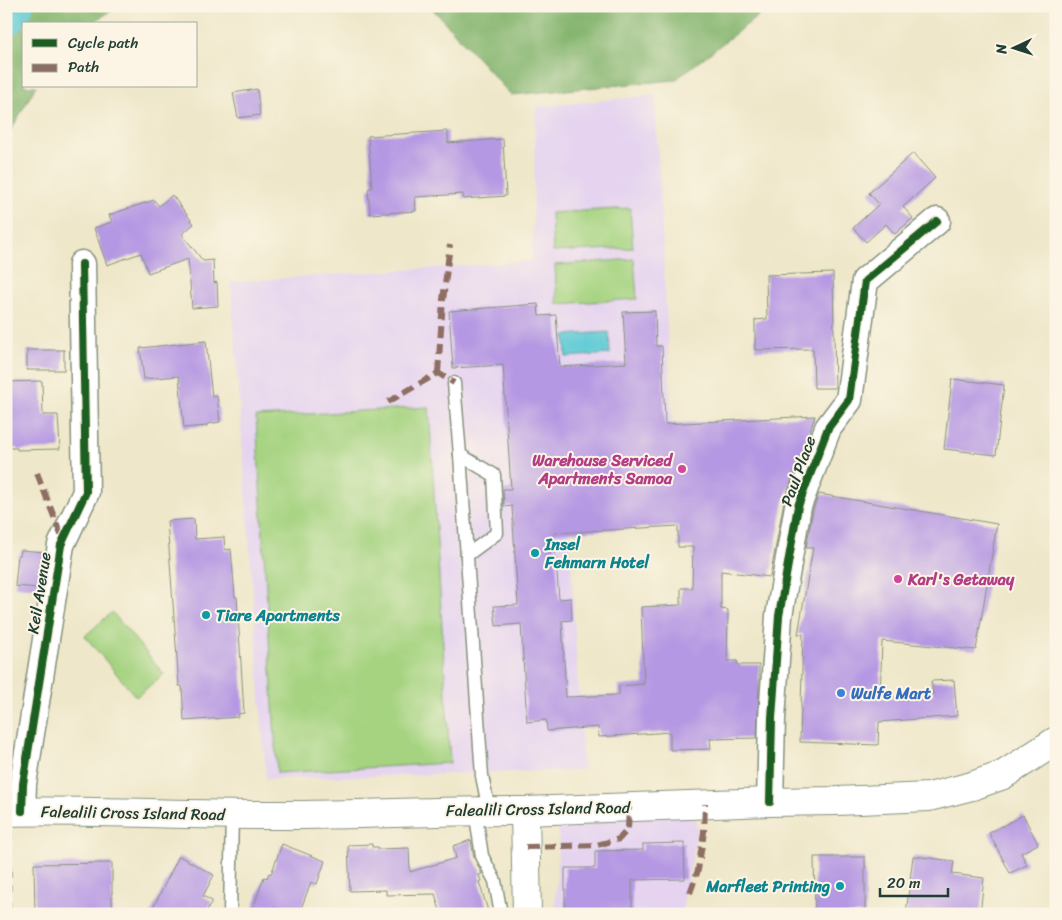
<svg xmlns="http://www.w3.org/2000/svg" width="1062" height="920" font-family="Sriracha,sans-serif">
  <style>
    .built { fill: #e5d3f0 }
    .green { fill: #a5d380; stroke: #62885a }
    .forest { fill: #84b56e; stroke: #527951 }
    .water { fill: #5ecad5; stroke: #3e8484 }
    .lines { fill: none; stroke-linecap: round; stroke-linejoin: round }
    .stream { stroke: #5ecad5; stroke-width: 7 }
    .river { stroke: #5ecad5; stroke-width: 40 }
    .building { fill: #b598e3; fill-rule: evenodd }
    .service-casing { stroke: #86927e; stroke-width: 15 }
    .minor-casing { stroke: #86927e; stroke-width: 29 }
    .secondary-casing { stroke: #86927e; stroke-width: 30 }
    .primary-casing { stroke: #86927e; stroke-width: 30 }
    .service { stroke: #fff; stroke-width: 12 }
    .minor { stroke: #fff; stroke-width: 26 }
    .secondary { stroke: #fff; stroke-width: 28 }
    .primary { stroke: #fff; stroke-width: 28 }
    .quiet { stroke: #8d6e63; stroke-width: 6; stroke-dasharray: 12 6; stroke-linecap: butt }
    .cycleway-casing { stroke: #fcf5e5; stroke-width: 11 }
    .cycleway { stroke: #1b5e20; stroke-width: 8 }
    .hotel-dot { fill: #d1479c; stroke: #fcf5e5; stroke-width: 2 }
    .culture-dot { fill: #0f9aa8; stroke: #fcf5e5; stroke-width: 2 }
    .shop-dot { fill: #3f7fe0; stroke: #fcf5e5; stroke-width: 2 }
    .labels { text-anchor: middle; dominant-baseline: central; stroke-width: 4; stroke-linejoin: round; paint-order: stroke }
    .hotel-label { font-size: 16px; font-weight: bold; fill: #b23c85; stroke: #fcf5e5; text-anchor: end }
    .street-label { font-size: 16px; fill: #1f3d34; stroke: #fcf5e5 }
    .culture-label { font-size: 16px; font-weight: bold; fill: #0d838f; stroke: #fcf5e5; text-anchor: start }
    .shop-label { font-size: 16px; font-weight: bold; fill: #366cbe; stroke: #fcf5e5; text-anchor: start }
  </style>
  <rect width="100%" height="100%" fill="#fcf5e5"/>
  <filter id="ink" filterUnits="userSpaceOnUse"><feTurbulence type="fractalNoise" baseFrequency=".02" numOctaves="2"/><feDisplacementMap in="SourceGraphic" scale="10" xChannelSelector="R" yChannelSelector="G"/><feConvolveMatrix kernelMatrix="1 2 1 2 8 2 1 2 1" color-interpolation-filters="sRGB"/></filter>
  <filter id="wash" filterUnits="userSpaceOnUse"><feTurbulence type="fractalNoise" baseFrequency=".0096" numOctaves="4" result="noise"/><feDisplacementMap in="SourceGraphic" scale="20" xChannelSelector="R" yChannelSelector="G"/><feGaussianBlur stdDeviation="1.12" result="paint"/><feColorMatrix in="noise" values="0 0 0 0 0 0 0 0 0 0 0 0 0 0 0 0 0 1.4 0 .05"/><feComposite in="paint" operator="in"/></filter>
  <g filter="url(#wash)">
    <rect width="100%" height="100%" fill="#eee7c9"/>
    <g class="built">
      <path d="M 655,95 L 672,423 L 632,424 L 569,532 L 583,770 L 266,779 L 231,282 L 532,261 L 536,107 Z"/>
      <path d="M 693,815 L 698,829 L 681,914 L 555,914 L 559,827 L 568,816 Z"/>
    </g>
    <g class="green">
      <path d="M 630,208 L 633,248 L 553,252 L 551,213 Z"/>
      <path d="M 634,259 L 637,299 L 557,304 L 555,265 Z"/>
      <path d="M 429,407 L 450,763 L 277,773 L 256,417 Z"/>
      <path d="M 112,612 L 164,674 L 136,697 L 85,636 Z"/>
    </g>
    <g class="forest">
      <path d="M 6,6 L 119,6 L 90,24 L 24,24 L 24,86 L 36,86 L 6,139 Z"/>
      <path d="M 430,6 L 771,6 L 675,80 L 511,95 Z"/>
    </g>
    <path class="water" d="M 609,332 L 610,354 L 566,357 L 565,335 Z"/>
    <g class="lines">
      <path class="stream" d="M 11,10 L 15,6"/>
      <path class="river" d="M 6,16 L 13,6"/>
    </g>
    <g id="blocks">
      <g class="building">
        <path d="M 257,89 L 260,115 L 238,118 L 233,93 Z"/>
        <path d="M 448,131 L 448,143 L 503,139 L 506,196 L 463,199 L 463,194 L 415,197 L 416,211 L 370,214 L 368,189 L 372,188 L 368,136 Z"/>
        <path d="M 913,153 L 935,178 L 903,207 L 913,218 L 895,234 L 886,224 L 866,242 L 853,228 L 879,204 L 869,193 Z"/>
        <path d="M 172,195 L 194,224 L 182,234 L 203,261 L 213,260 L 214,283 L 217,282 L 218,306 L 192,308 L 188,259 L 148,273 L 141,253 L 107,265 L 94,228 L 112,222 L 109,215 L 154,200 L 159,206 Z"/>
        <path d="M 833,273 L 835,388 L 814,388 L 813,349 L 755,350 L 755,320 L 767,319 L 766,275 Z"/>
        <path d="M 538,304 L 539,316 L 556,315 L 560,367 L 626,363 L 623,312 L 655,311 L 656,346 L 662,346 L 665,424 L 815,416 L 807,440 L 784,501 L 770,577 L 721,571 L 721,609 L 728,610 L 727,661 L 737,661 L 738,665 L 759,665 L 759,686 L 757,738 L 710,739 L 711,749 L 670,750 L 670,732 L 599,737 L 598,727 L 547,731 L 546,720 L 527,722 L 521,624 L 496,626 L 494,606 L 518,605 L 512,506 L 504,507 L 503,489 L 511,489 L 503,365 L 453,368 L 449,311 ZM 678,526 L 678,547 L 693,547 L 692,588 L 681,588 L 681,605 L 641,607 L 644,684 L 619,686 L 619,695 L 566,697 L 562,621 L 572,620 L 571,598 L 559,599 L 554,533 Z"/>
        <path d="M 206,341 L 212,397 L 217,396 L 220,422 L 207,424 L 207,426 L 184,428 L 179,376 L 144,379 L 140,348 Z"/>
        <rect x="27" y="350" width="37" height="20"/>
        <path d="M 952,379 L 1004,385 L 996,455 L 944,449 Z"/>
        <path d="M 42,381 L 43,415 L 58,415 L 60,449 L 17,450 L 17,448 L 6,448 L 6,382 Z"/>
        <path d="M 819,494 L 997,524 L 976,650 L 882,641 L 880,698 L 933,694 L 931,681 L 954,680 L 957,716 L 879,722 L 878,745 L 800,742 L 803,634 L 798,634 L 813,548 L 806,548 L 813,510 Z"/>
        <path d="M 194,519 L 195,539 L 224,537 L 225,550 L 231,549 L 235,597 L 237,597 L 244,713 L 238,714 L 238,717 L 184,721 L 182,686 L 179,686 L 167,521 Z"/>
        <path d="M 21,550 L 45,552 L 39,588 L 15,586 L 18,555 L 20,555 Z"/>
        <path d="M 1023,815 L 1038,844 L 1021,853 L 1027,865 L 1010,873 L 989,833 Z"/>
        <path d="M 471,840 L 474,858 L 482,874 L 479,875 L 481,881 L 479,882 L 489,914 L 441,914 L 435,894 L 386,895 L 386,890 L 350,891 L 348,845 L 372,844 L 372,847 L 378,847 L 378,849 L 409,848 L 410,872 L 456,858 L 453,846 Z"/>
        <path d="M 684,843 L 685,879 L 632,880 L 632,914 L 565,914 L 565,868 L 595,868 L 595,851 L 643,850 L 643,844 Z"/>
        <path d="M 282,844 L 325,861 L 317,884 L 311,882 L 299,914 L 293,914 L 274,907 L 271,914 L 251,914 L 264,877 L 267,878 L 269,873 L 271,874 Z"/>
        <path d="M 179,856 L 214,875 L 203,896 L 212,901 L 205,914 L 150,914 Z"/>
        <path d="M 913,856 L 954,861 L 952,874 L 984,878 L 980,914 L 906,914 Z"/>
        <path d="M 814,857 L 865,857 L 865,914 L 815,914 Z"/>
        <path d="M 112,863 L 112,914 L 35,914 L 34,864 Z"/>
      </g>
    </g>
  </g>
  <g filter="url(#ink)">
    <use href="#blocks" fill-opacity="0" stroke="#86927e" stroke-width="1"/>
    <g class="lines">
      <g class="service-casing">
        <g id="service">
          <path d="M 454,383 L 460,455 L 482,776 L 489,810"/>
          <path d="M 460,455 L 494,475 L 497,533 L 467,555"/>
          <path d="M 475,810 L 482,856 L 495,881 L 501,914"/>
          <path d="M 230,914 L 232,814"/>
        </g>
      </g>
      <g class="minor-casing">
        <g id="minor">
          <path d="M 770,802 L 772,718 L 779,616 L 798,506 L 828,428 L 849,400 L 865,281 L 937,221"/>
          <path d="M 22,811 L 23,784 L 61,545 L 86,492 L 82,264"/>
        </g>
      </g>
      <g class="secondary-casing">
        <path id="secondary" d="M 525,811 L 527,914"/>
      </g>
      <g class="primary-casing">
        <path id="primary" d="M 6,812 C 92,810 178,815 264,815 C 351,816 438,810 525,811 L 770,802 L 837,801 L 929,797 L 972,786 L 1003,775 L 1056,741"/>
      </g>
      <use href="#service" class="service"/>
      <use href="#minor" class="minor"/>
      <use href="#secondary" class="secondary"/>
      <use href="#primary" class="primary"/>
      <g class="quiet">
        <path d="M 438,373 L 443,300 L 450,245"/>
        <path d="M 388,402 L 438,373 L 454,383"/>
        <path d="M 37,473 L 63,540"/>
        <path d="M 526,847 L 597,845 L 619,839 L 628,829 L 629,807"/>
        <path d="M 690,893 L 698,870 L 704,832 L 705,804"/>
        <path d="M 8,914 L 10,812"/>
      </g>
      <g class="cycleway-casing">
        <g id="cycleway">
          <path d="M 770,802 L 772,718 L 779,616 L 798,506 L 828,428 L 849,400 L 865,281 L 937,221"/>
          <path d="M 22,811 L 23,784 L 61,545 L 86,492 L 82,264"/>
        </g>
      </g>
      <use href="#cycleway" class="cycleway"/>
    </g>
  </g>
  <g class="hotel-dot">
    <circle cx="682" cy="469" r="5"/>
    <circle cx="898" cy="579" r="5"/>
  </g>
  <g class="culture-dot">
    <circle cx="535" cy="553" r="5"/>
    <circle cx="206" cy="615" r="5"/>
    <circle cx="840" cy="886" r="5"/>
  </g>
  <circle class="shop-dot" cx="841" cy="693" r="5"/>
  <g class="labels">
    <g class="hotel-label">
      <text x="672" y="460">Warehouse Serviced<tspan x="672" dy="18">Apartments Samoa</tspan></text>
      <text x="908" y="579" text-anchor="start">Karl's Getaway</text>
    </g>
    <g class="street-label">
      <text transform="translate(798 471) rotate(-70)">Paul Place</text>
      <text transform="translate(39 593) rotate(-81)">Keil Avenue</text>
      <text transform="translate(538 809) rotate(-1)">Falealili Cross Island Road</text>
      <text transform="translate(133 813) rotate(1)">Falealili Cross Island Road</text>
    </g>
    <g class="culture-label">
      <text x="545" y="544">Insel<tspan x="545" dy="18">Fehmarn Hotel</tspan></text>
      <text x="216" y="615">Tiare Apartments</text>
      <text x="830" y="886" text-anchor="end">Marfleet Printing</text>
    </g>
    <g class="shop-label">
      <text x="851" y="693">Wulfe Mart</text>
    </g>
  </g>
  <rect width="1062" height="920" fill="none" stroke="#fcf5e5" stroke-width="25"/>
  <rect x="22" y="22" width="175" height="65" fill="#fcf5e5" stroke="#a4ab9e"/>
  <rect x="32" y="39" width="25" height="8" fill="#1b5e20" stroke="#a4ab9e"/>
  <text x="68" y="48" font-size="15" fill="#1f3d34">Cycle path</text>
  <rect x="32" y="64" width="25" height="8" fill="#8d6e63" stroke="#a4ab9e"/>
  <text x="68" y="72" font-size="15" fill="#1f3d34">Path</text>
  <g transform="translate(1014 48) rotate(266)" stroke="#fcf5e5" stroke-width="4" paint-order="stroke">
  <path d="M0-4L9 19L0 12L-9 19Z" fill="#1f3d34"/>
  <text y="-8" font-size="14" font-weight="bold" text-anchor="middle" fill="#1f3d34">N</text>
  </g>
  <path d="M880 888v8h68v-8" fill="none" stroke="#1f3d34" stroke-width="2.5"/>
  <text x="887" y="888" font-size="15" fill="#1f3d34" stroke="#fcf5e5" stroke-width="4" paint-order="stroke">20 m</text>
</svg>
